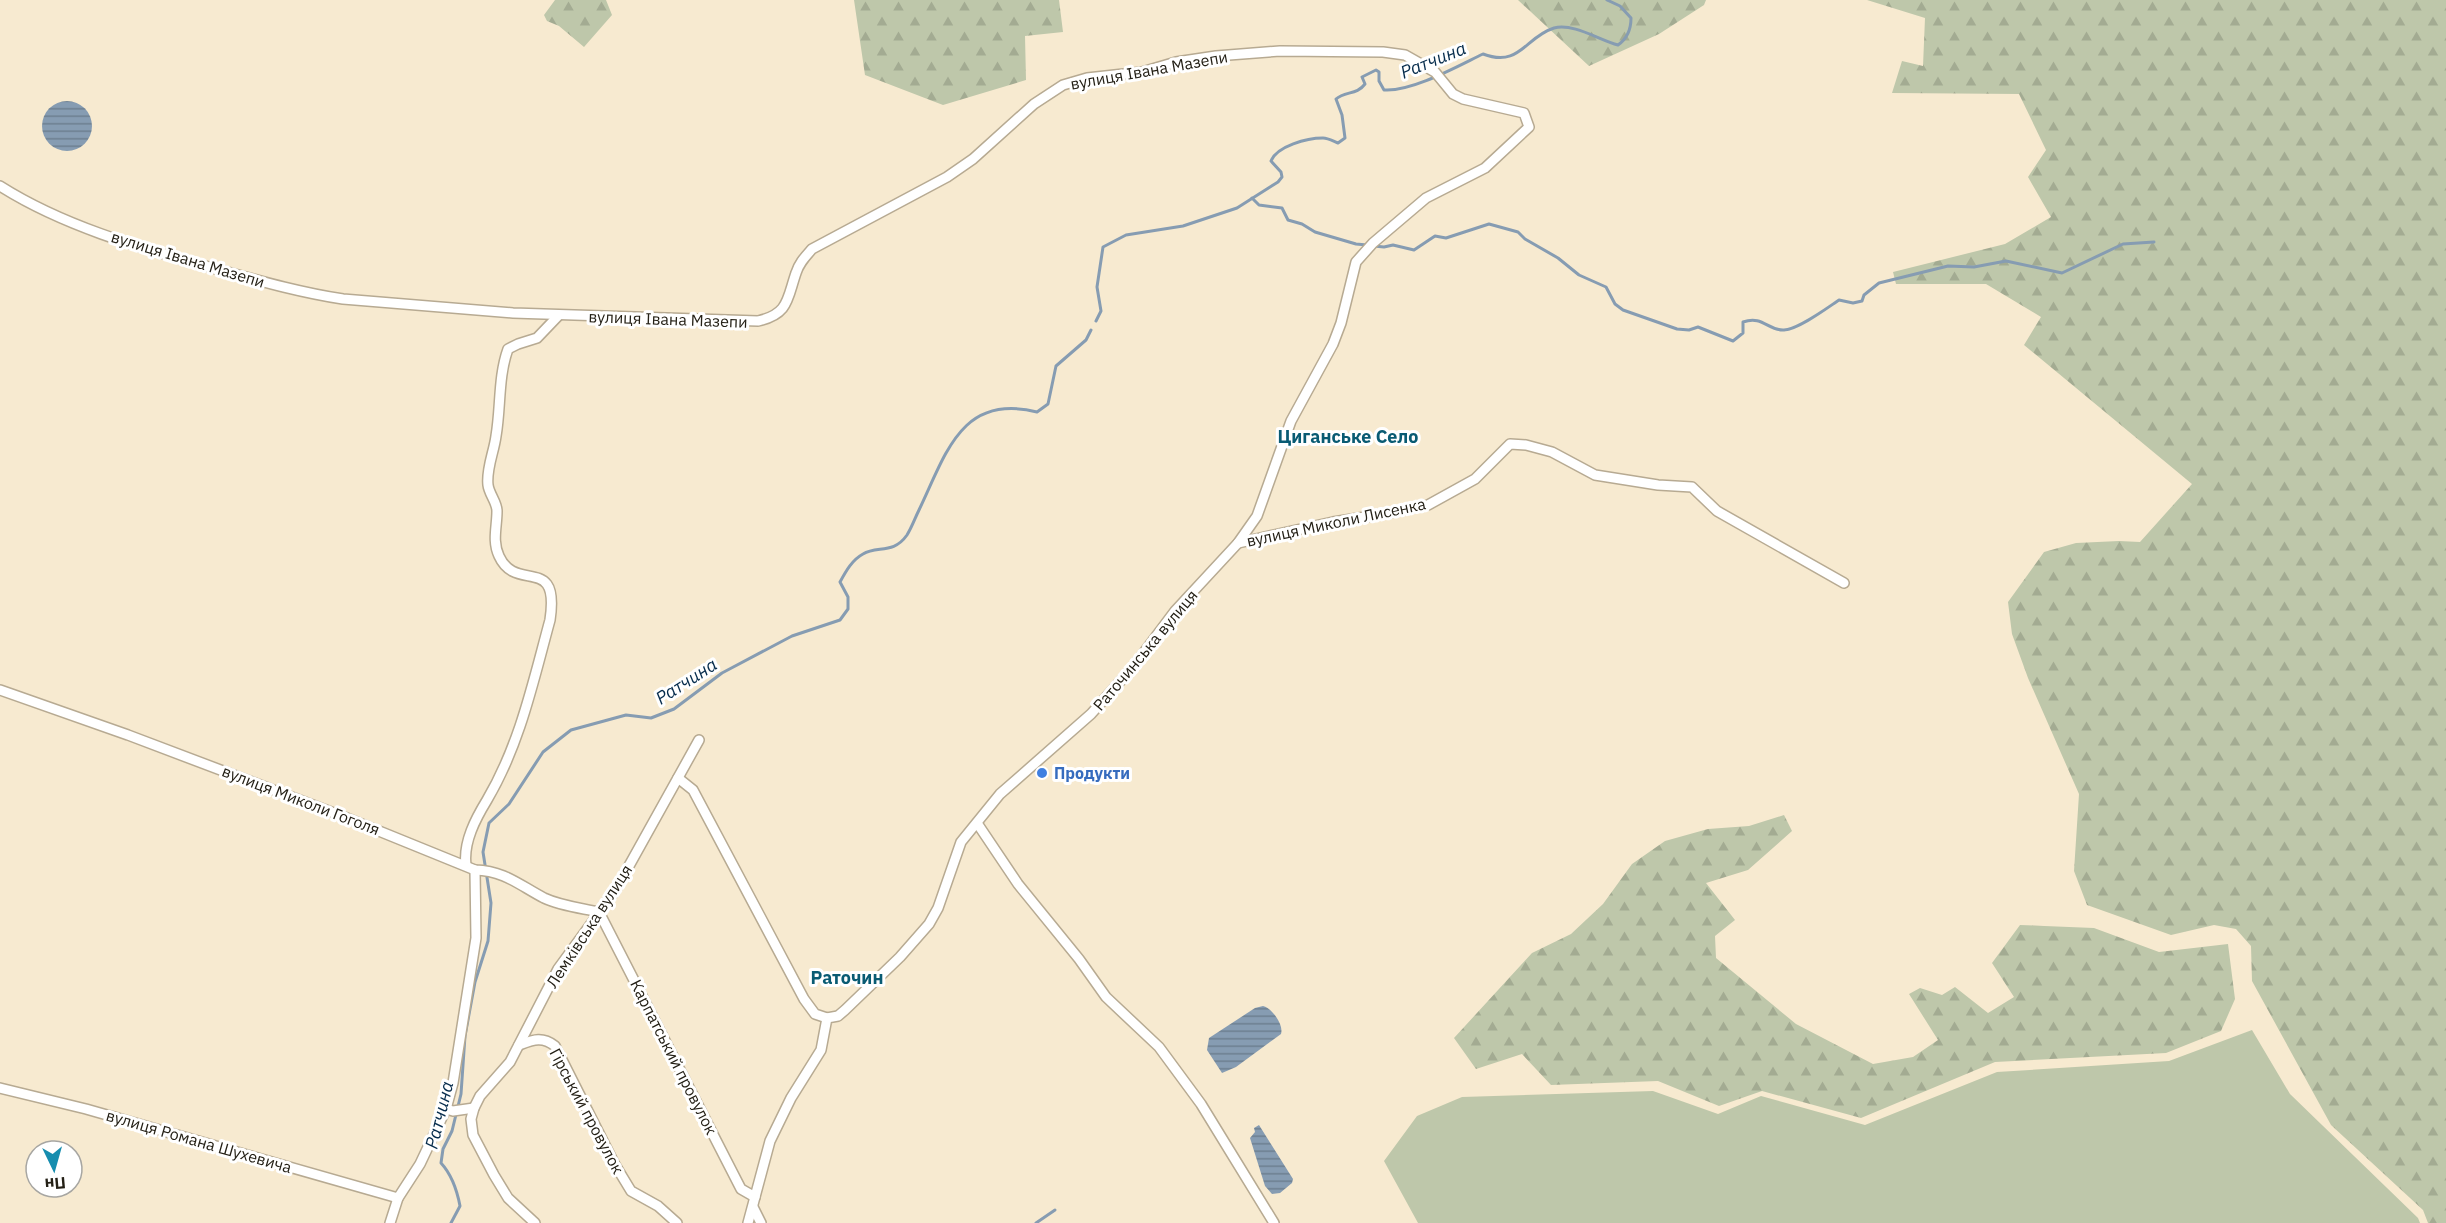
<svg xmlns="http://www.w3.org/2000/svg" width="2446" height="1223" font-family="'IBM Plex Sans',sans-serif">
  <style>
    .forest { fill: url(#forest-firs) }
    .green { fill: #bec7aa }
    .water { fill: url(#water-rules) }
    .lines { fill: none; stroke-linecap: round; stroke-linejoin: round }
    .stream { stroke: #869cb2; stroke-width: 3 }
    .minor-casing { stroke: #b7aa92; stroke-width: 12 }
    .minor { stroke: #fff; stroke-width: 9 }
    .shop-dot { fill: #3f7fe0; stroke: #fff; stroke-width: 2 }
    .labels { text-anchor: middle; dominant-baseline: central; stroke-width: 6; stroke-linejoin: round; paint-order: stroke }
    .street-label { font-size: 16px; fill: #242016; stroke: #fff }
    .shop-label { font-size: 16px; font-weight: bold; fill: #366cbe; stroke: #fff; text-anchor: start }
    .water-label { font-size: 18px; font-style: italic; fill: #062c4c; stroke: #fff }
    .neighbourhood-label { font-size: 18px; font-weight: bold; fill: #095b73; stroke: #fff }
  </style>
  <defs>
    <pattern id="forest-firs" width="22" height="20" patternUnits="userSpaceOnUse" patternTransform="scale(1.5)"><rect width="22" height="20" fill="#bec7aa"/><path d="M5 1l3.5 6h-7zM16 11l3.5 6h-7z" fill="#a3ab92"/></pattern>
    <pattern id="water-rules" width="6" height="5" patternUnits="userSpaceOnUse" patternTransform="scale(1.5)"><rect width="6" height="5" fill="#869cb2"/><path d="M0 2.5h6" fill="none" stroke="#6d7f90"/></pattern>
  </defs>
  <rect width="100%" height="100%" fill="#f7ead0"/>
  <g class="forest">
    <path d="M 555,0 L 606,0 L 612,15 L 584,47 L 559,26 L 547,21 L 544,15 Z"/>
    <path d="M 854,0 L 1059,0 L 1063,32 L 1025,36 L 1026,80 L 943,105 L 865,75 Z"/>
    <path d="M 1518,0 L 1706,0 L 1704,5 L 1659,34 L 1589,66 Z"/>
    <path d="M 1867,0 L 2446,0 L 2446,1223 L 2428,1223 L 2423,1210 L 2331,1125 L 2252,981 L 2251,946 L 2236,929 L 2214,925 L 2171,935 L 2087,905 L 2074,871 L 2079,794 L 2028,678 L 2012,634 L 2008,602 L 2044,552 L 2076,543 L 2119,541 L 2140,542 L 2192,484 L 2024,345 L 2041,317 L 1986,284 L 1896,284 L 1893,272 L 2005,244 L 2051,217 L 2028,177 L 2046,150 L 2019,94 L 1892,93 L 1902,61 L 1923,66 L 1925,18 Z"/>
    <path d="M 1784,815 L 1792,831 L 1748,870 L 1706,883 L 1735,920 L 1715,936 L 1716,958 L 1796,1024 L 1873,1064 L 1913,1057 L 1938,1040 L 1909,994 L 1920,988 L 1942,995 L 1955,987 L 1988,1013 L 2014,997 L 1992,963 L 2020,925 L 2094,928 L 2159,952 L 2228,944 L 2235,999 L 2221,1031 L 2166,1053 L 1995,1062 L 1861,1118 L 1762,1091 L 1719,1106 L 1658,1081 L 1551,1085 L 1522,1054 L 1476,1069 L 1454,1038 L 1532,953 L 1571,934 L 1603,904 L 1632,864 L 1665,841 L 1708,829 L 1749,826 Z"/>
  </g>
  <path class="green" d="M 2252,1030 L 2290,1094 L 2418,1218 L 2420,1223 L 1418,1223 L 1384,1161 L 1417,1116 L 1462,1097 L 1653,1091 L 1718,1114 L 1761,1096 L 1865,1125 L 1997,1072 L 2169,1061 Z"/>
  <g class="water">
    <circle cx="67" cy="126" r="25"/>
    <path d="M 1263,1006 C 1272,1008 1284,1025 1281,1034 L 1236,1067 L 1222,1073 L 1207,1050 L 1209,1038 L 1255,1008 Z"/>
    <path d="M 1259,1125 L 1293,1179 L 1292,1183 L 1280,1193 L 1272,1194 L 1265,1186 L 1250,1138 L 1255,1132 L 1254,1128 Z"/>
  </g>
  <g class="lines">
    <g class="stream">
      <path d="M 1252,198 L 1259,205 L 1282,208 L 1288,220 L 1302,224 L 1315,232 L 1356,244 L 1367,245"/>
      <path d="M 1374,246 L 1384,247 L 1393,245 L 1414,250 L 1435,236 L 1446,238 L 1489,224 L 1518,232 L 1525,239 L 1558,258 L 1579,275 L 1606,287 L 1615,304 L 1623,310 L 1677,329 L 1689,330 L 1698,327 L 1733,341 L 1743,333 L 1743,322 C 1763,315 1768,331 1784,330 C 1799,329 1827,308 1839,300 L 1853,303 L 1862,301 L 1864,295 L 1879,283 L 1948,266 L 1974,267 L 2006,261 L 2062,273 L 2123,244 L 2154,242"/>
      <path d="M 1096,321 L 1101,311 L 1097,287 L 1103,247 L 1126,235 L 1183,226 L 1237,208 L 1278,182 L 1282,177 L 1281,172 L 1271,161 C 1277,146 1307,138 1323,138 C 1328,138 1333,141 1338,143 L 1345,138 L 1342,115 L 1336,99 C 1345,91 1357,95 1365,84 L 1362,77 L 1376,70 L 1379,72 L 1379,81 L 1384,90 C 1412,92 1458,66 1483,54 C 1520,68 1525,37 1554,28 C 1574,23 1599,40 1618,45 C 1628,38 1631,29 1631,18 L 1620,6 L 1607,0"/>
      <path d="M 451,1223 L 460,1206 C 457,1190 452,1175 441,1163 L 443,1149 L 452,1131 L 461,1094 L 465,1036 L 475,982 L 488,941 L 491,903 L 483,852 L 489,823 L 509,804 L 543,752 L 571,730 L 626,715 L 651,718 L 674,709 L 722,673 L 792,636 L 840,620 L 848,609 L 848,597 L 840,582 C 846,571 852,560 863,554 C 877,545 893,555 907,535 C 912,527 915,518 919,510 C 946,454 961,393 1037,412 L 1048,404 L 1056,366 L 1086,340 L 1091,330"/>
      <path d="M 1036,1223 L 1055,1210"/>
    </g>
    <g class="minor-casing">
      <g id="minor">
        <path d="M 0,186 C 63,226 138,247 209,267 C 253,279 297,292 343,299 L 513,313 L 758,321 C 789,314 787,299 796,273 C 799,263 805,257 812,249 L 947,177 L 973,159 L 1034,104 L 1063,85 L 1087,78 L 1142,72 L 1176,62 L 1216,56 L 1280,51 L 1383,52 L 1405,55 L 1435,72 L 1453,94 L 1463,99 L 1524,113 L 1529,127 L 1485,168 L 1426,198 L 1373,243 L 1356,262 L 1341,323 L 1333,344 L 1291,421 L 1257,516 L 1238,543 L 1175,611 L 1133,667 L 1091,714 L 1000,794 L 961,842 L 938,908 L 929,924 L 900,957 L 845,1010 L 838,1016 L 827,1018 L 821,1050 L 791,1098 L 770,1141 L 748,1223"/>
        <path d="M 1238,543 L 1333,522 L 1390,513 L 1428,505 L 1475,479 L 1510,444 L 1526,445 L 1552,452 L 1595,475 L 1658,485 L 1692,487 L 1717,511 L 1844,583"/>
        <path d="M 0,690 L 128,735 L 342,816 L 475,870 C 505,871 519,885 544,898 C 561,906 581,908 599,912 L 741,1189 L 755,1197"/>
        <path d="M 678,778 L 693,790 L 804,999 L 815,1014 L 827,1018"/>
        <path d="M 977,823 L 1018,884 L 1079,959 L 1106,997 L 1159,1047 L 1201,1104 L 1274,1223"/>
        <path d="M 466,865 C 463,842 476,818 487,800 C 520,744 533,682 550,620 C 560,553 516,594 499,556 C 492,541 497,527 497,511 C 497,502 489,494 488,485 C 486,469 494,452 496,436 C 501,407 498,377 508,349 L 518,344 L 537,338 L 559,315"/>
        <path d="M 519,1045 C 533,1040 542,1036 555,1046 L 614,1163 L 631,1191 L 658,1206 L 677,1223"/>
        <path d="M 0,1088 L 86,1109 L 398,1198"/>
        <path d="M 446,1109 L 453,1111 L 474,1108"/>
        <path d="M 753,1207 L 761,1223"/>
        <path d="M 390,1223 L 398,1198 L 420,1164 L 446,1109 L 453,1083 L 476,938 L 475,870"/>
        <path d="M 535,1223 L 508,1198 L 494,1175 L 473,1135 L 471,1119 L 474,1108 L 480,1096 L 510,1062 L 558,969 L 615,891 L 699,740"/>
      </g>
    </g>
    <use href="#minor" class="minor"/>
  </g>
  <circle class="shop-dot" cx="1042" cy="773" r="6"/>
  <g class="labels">
    <g class="street-label">
      <text transform="translate(1149 70) rotate(-10)">вулиця Івана Мазепи</text>
      <text transform="translate(188 259) rotate(17)">вулиця Івана Мазепи</text>
      <text transform="translate(668 319) rotate(2)">вулиця Івана Мазепи</text>
      <text transform="translate(1336 522) rotate(-12)">вулиця Миколи Лисенка</text>
      <text transform="translate(1145 650) rotate(-50)">Раточинська вулиця</text>
      <text transform="translate(301 800) rotate(21)">вулиця Миколи Гоголя</text>
      <text transform="translate(589 926) rotate(-57)">Лемківська вулиця</text>
      <text transform="translate(674 1057) rotate(63)">Карпатський провулок</text>
      <text transform="translate(587 1111) rotate(62)">Гірський провулок</text>
      <text transform="translate(199 1141) rotate(16)">вулиця Романа Шухевича</text>
    </g>
    <g class="shop-label">
      <text x="1054" y="773">Продукти</text>
    </g>
    <g class="water-label">
      <text transform="translate(1433 60) rotate(-22)">Ратчина</text>
      <text transform="translate(686 681) rotate(-33)">Ратчина</text>
      <text transform="translate(439 1115) rotate(-76)">Ратчина</text>
    </g>
    <g class="neighbourhood-label">
      <text x="1348" y="436">Циганське Село</text>
      <text x="847" y="977">Раточин</text>
    </g>
  </g>
  <g transform="translate(54 1169) rotate(175)"><circle r="28" fill="#ffffff" stroke="#a7a6a2" stroke-width="1.5"/>
  <path d="M0-4.5L10 22L0 15L-10 22Z" fill="#168daf"/>
  <text y="-9" font-size="16" font-weight="bold" text-anchor="middle" fill="#242016">Пн</text>
  </g>
</svg>
